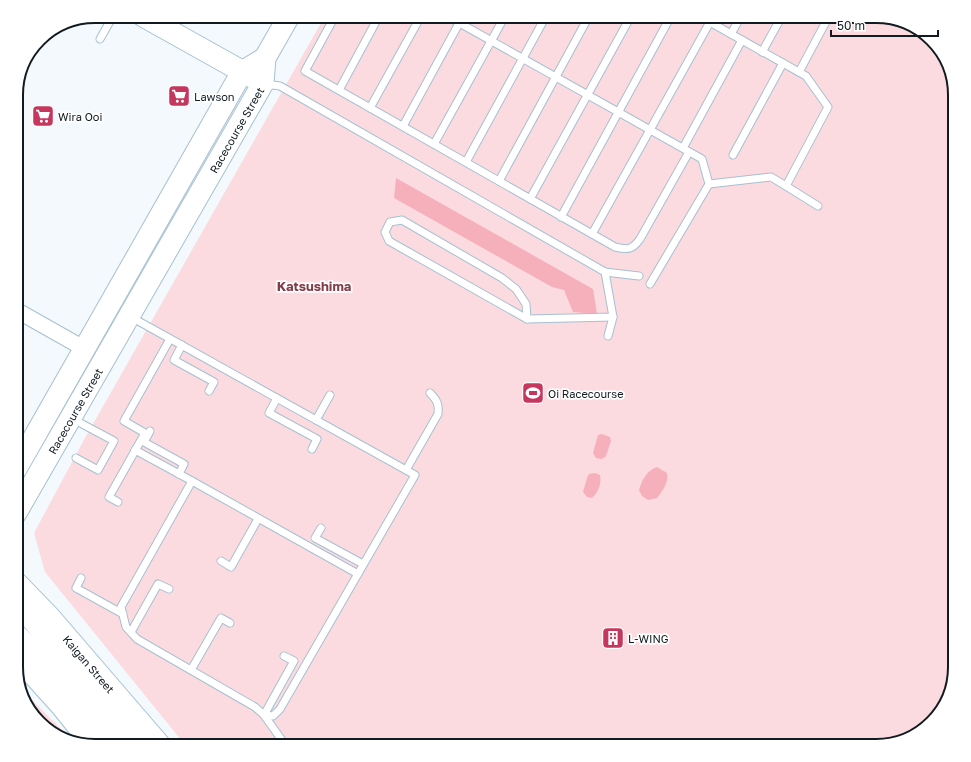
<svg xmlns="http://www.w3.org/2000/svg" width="971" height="762" font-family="'Golos Text',sans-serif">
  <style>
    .green { fill: #fbdbdf }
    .forest { fill: #f6b0bb }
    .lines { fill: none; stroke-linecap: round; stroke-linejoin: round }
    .lane-casing { stroke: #a6c0d1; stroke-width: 9 }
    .street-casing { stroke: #a6c0d1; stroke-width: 17 }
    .secondary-casing { stroke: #a6c0d1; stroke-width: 23 }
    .primary-casing { stroke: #a6c0d1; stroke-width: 24 }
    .highway-casing { stroke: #a6c0d1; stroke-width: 24 }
    .lane { stroke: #fff; stroke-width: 7 }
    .street { stroke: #fff; stroke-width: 15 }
    .secondary { stroke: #fff; stroke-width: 21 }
    .primary { stroke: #fff; stroke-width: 22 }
    .highway { stroke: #fff; stroke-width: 22 }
    .labels { text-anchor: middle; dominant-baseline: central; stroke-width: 3.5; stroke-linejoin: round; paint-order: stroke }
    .poi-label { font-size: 11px; fill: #111b21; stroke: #fff; text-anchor: start }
    .street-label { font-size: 11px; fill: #111b21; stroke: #fff }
    .quarter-label { font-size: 13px; font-weight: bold; fill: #843b4a; stroke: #fff }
    .rim { fill: none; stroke: #111b21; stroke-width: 2 }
  </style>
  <rect width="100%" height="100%" fill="#f3f9fc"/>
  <g class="green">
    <path d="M 325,16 L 877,16 L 928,35 L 947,60 L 955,95 L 955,668 L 936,719 L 911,738 L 876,746 L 186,746 L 45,572 L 34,533 L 85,438 Z"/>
    <path d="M 20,688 L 61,729 L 65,735 L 43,727 L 24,702 Z"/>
  </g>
  <g class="forest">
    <path d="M 396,178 L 593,289 L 597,314 L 573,312 L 564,290 L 552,287 L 394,198 Z"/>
    <path d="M 602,434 L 610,437 L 611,441 L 606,456 L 602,459 L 596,458 L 593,453 L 598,435 Z"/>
    <path d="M 657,467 L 667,473 C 669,482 663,490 657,498 L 648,500 L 642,496 L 639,490 C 642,480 647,470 657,467 Z"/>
    <path d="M 595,473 L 600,475 C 602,484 598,492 592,498 L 587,497 L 583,492 L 587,478 L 589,474 Z"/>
  </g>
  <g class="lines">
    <g class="lane-casing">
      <g id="lane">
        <path d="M 335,16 L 305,71 L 615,247 C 628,250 632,250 640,239 L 689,152"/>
        <path d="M 447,16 L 702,159 L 709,184 L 771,177 L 786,186 L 828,107 L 806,76 L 699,16"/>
        <path d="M 731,34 L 741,16"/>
        <path d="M 100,39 L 113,16"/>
        <path d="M 762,52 L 782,16"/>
        <path d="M 799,72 L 829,16"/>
        <path d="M 265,84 L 280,86 L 605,272 L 639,276"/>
        <path d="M 339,90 L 379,16"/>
        <path d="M 370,108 L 421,16"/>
        <path d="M 403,126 L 463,16"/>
        <path d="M 434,144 L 505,16"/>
        <path d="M 683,148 L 742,40"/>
        <path d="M 733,155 L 783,63"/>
        <path d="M 466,162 L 546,16"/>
        <path d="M 499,181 L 589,16"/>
        <path d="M 786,186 L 818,206"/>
        <path d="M 530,199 L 631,16"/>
        <path d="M 561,217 L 671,16"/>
        <path d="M 402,220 L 502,278 L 516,289 L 526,304 L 527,319 L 389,241 L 385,232 L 390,222 Z"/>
        <path d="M 592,234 L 710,22"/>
        <path d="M 650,284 L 709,184"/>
        <path d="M 131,317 L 406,470 L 438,414 C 439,404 437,400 430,393"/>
        <path d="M 527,319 L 613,317 L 605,272"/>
        <path d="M 608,336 L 613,317"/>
        <path d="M 182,345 L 174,360 L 214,382 L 209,391"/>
        <path d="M 277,398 L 269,413 L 317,439 L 312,449"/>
        <path d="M 71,418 L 114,441 L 98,470 L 76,458"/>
        <path d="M 316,420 L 330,395"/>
        <path d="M 150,431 L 144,442 L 184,464 L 179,474"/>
        <path d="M 135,450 L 192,481 L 121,607 L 126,627 L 137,639 L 255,707 L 264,715 L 273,716 L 280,709 L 415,475 L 406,470"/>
        <path d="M 192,481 L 358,574"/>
        <path d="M 118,502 L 109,497 L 145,433 L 124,421 L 170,339"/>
        <path d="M 321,528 L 315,538 L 363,564"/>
        <path d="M 221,561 L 231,567 L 258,519"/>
        <path d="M 81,578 L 76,588 L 123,614"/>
        <path d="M 131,632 L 158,584 L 169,589"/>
        <path d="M 284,656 L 294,661 L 264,715 L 286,746"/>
        <path d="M 191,670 L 221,618 L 230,623"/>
      </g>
    </g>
    <g class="street-casing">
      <path id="street" d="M 16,310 L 85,349"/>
    </g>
    <g class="secondary-casing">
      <g id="secondary">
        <path d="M 143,16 L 254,78"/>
        <path d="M 16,469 L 242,72 L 265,58"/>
        <path id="s1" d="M 16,513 L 263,83 L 265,58 L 289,16"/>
      </g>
    </g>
    <g class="primary-casing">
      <g id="primary">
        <path id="s2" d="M 16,583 L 49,617 L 160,746"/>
        <path d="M 16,655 L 62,706 L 94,746"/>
      </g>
    </g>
    <g class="highway-casing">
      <g id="highway">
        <path d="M 16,600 L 140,746"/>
        <path d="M 16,635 L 63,682 L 117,746"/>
      </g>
    </g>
    <use href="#lane" class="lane"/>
    <use href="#street" class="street"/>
    <use href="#secondary" class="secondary"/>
    <use href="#primary" class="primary"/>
    <use href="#highway" class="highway"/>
  </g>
  <defs>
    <g id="supermarket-square" transform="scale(1.15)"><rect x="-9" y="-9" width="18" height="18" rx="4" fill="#c6375e" stroke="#fff"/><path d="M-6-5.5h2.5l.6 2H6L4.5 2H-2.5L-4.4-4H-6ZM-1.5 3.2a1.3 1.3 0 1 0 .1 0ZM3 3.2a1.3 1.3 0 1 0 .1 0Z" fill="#fff"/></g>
    <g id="stadium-square" transform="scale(1.15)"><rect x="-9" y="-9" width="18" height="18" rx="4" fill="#c6375e" stroke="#fff"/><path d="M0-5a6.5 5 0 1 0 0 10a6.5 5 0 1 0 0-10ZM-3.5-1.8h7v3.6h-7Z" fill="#fff"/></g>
    <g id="building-square" transform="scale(1.15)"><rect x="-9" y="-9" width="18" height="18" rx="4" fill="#c6375e" stroke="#fff"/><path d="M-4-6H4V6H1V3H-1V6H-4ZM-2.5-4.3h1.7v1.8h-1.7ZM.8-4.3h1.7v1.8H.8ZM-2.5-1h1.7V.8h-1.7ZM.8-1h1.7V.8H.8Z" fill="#fff"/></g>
  </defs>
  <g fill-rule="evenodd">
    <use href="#supermarket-square" x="179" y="96"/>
    <use href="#supermarket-square" x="43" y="116"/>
    <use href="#stadium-square" x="533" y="393"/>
    <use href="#building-square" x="613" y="638"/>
  </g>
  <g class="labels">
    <g class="poi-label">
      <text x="194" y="96">Lawson</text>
      <text x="58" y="116">Wira Ooi</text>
      <text x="548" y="393">Oi Racecourse</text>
      <text x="628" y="638">L-WING</text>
    </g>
    <g class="street-label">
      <text stroke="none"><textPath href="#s1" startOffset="442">Racecourse Street</textPath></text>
      <text stroke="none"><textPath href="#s1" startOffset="118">Racecourse Street</textPath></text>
      <text stroke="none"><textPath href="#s2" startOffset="109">Kaigan Street</textPath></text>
    </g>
    <g class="quarter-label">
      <text x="314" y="286">Katsushima</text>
    </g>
  </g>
  <path d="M0 0H971V762H0ZM95 23H876A72 72 0 0 1 948 95V667A72 72 0 0 1 876 739H95A72 72 0 0 1 23 667V95A72 72 0 0 1 95 23Z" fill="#fff" fill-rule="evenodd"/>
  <path class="rim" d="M95 23H876A72 72 0 0 1 948 95V667A72 72 0 0 1 876 739H95A72 72 0 0 1 23 667V95A72 72 0 0 1 95 23Z"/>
  <path d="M831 30v6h107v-6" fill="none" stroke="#111b21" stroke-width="2"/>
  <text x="837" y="30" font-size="12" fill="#111b21" stroke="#ffffff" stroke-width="3" paint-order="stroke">50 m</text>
</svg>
